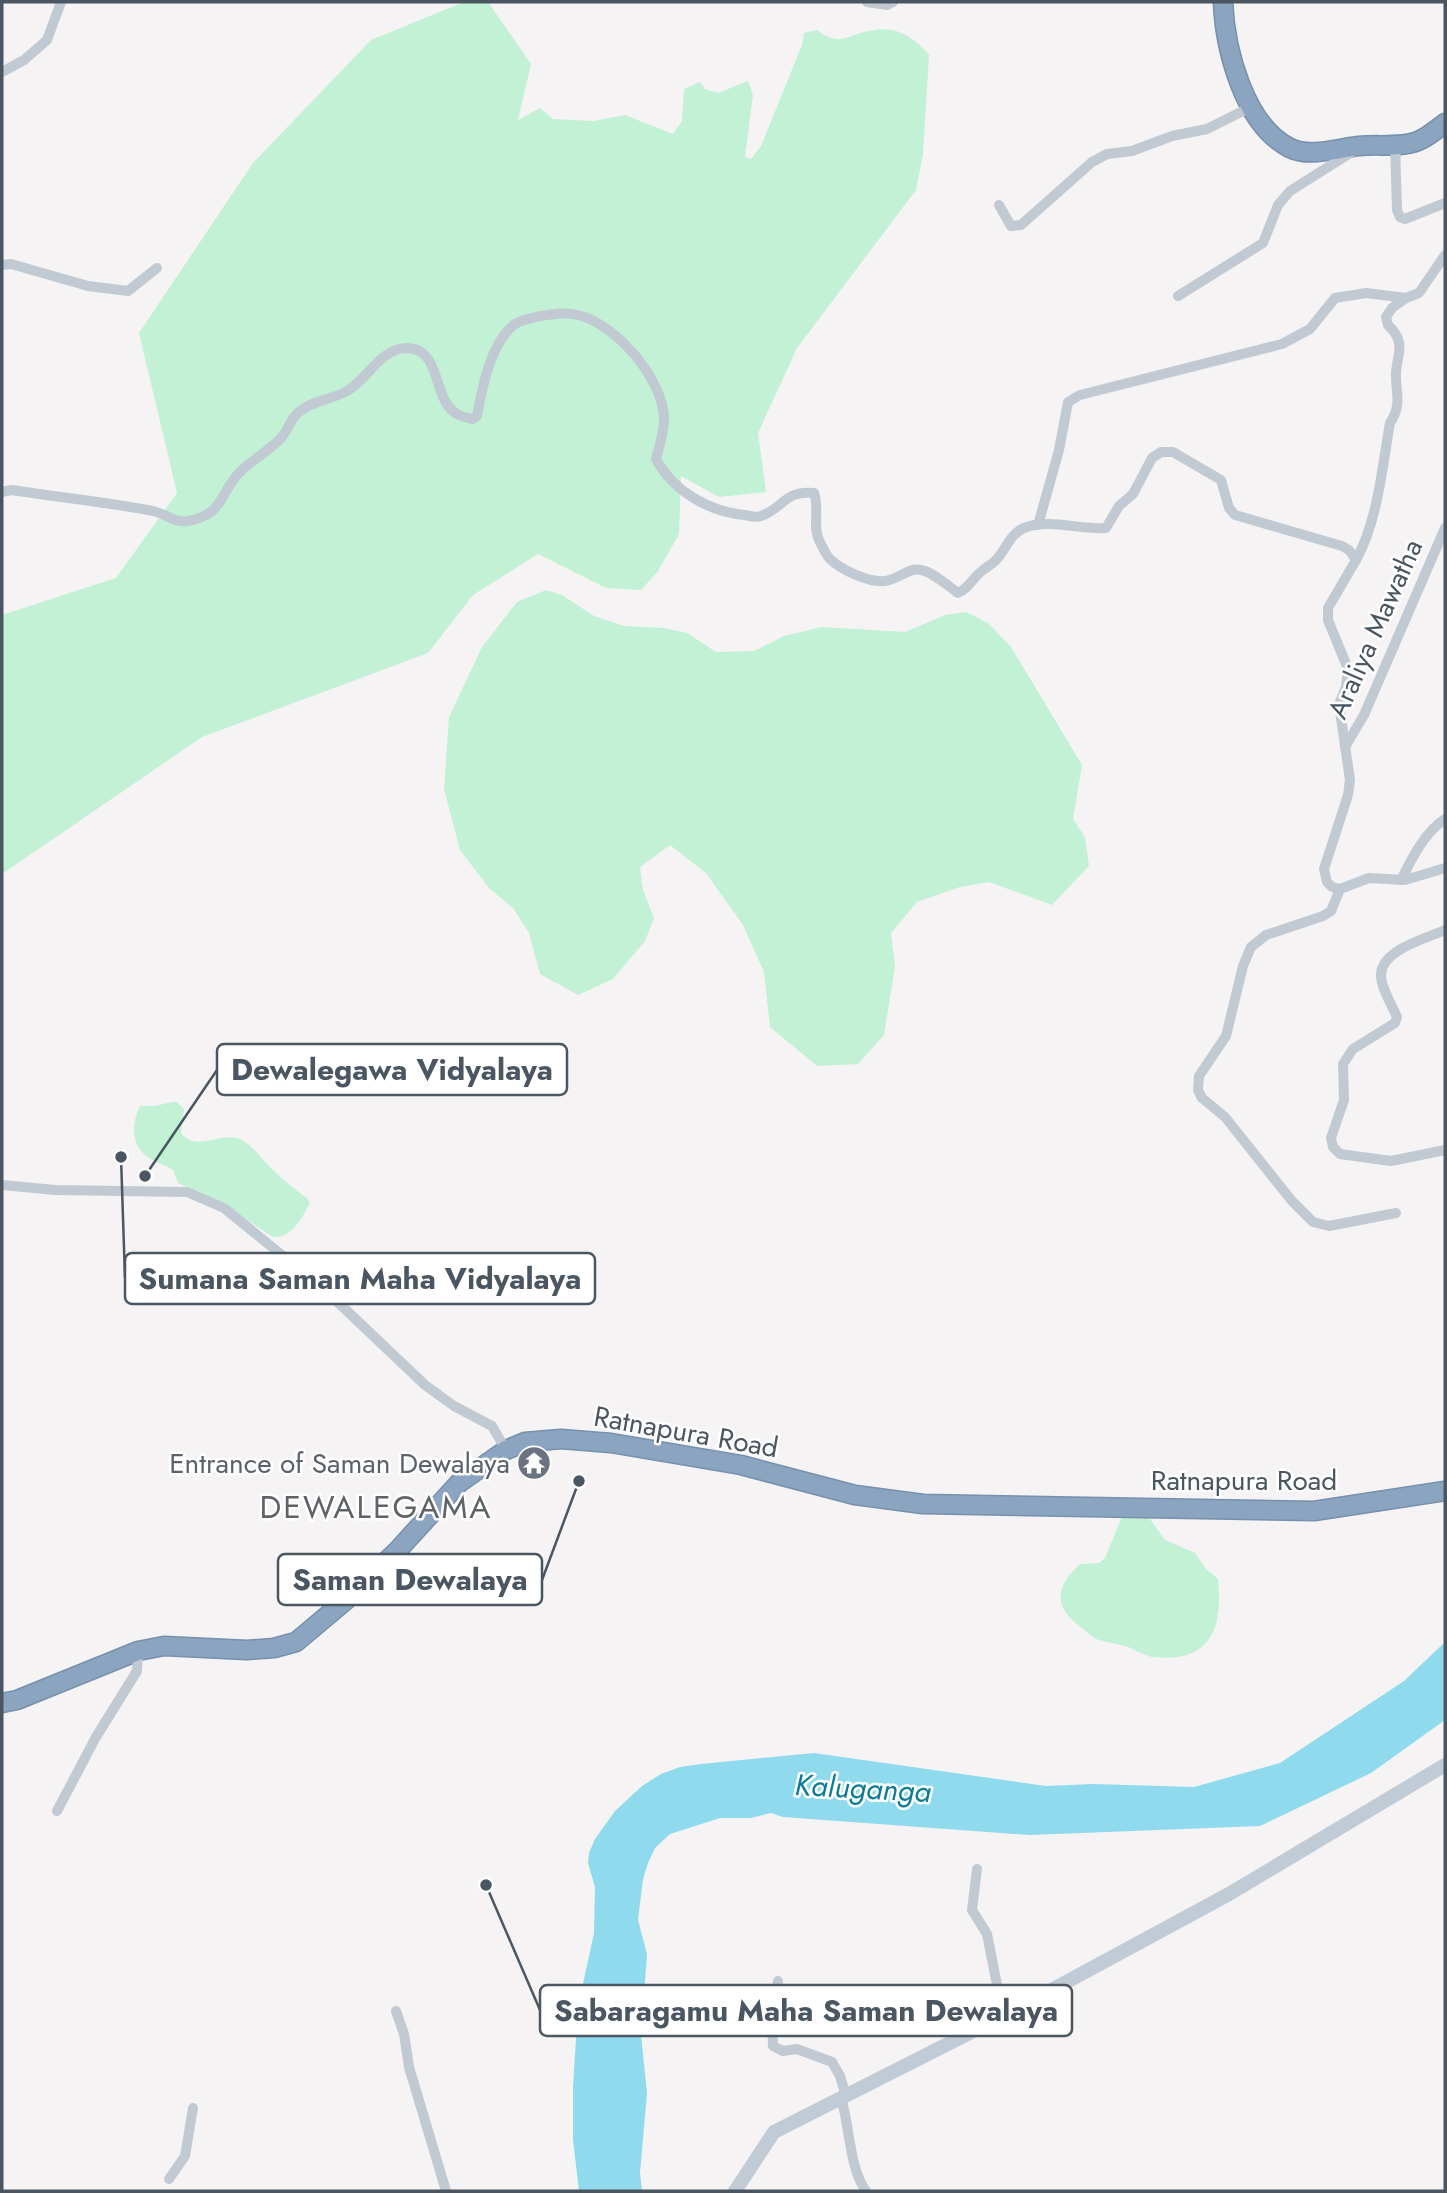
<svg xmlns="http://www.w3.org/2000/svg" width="1447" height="2193" font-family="Jost,sans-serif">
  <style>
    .green { fill: #c3f1d5 }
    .water { fill: #90daee }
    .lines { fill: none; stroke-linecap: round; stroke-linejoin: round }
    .highway-casing { stroke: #7690ad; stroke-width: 21 }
    .street { stroke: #c1cad2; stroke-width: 10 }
    .secondary { stroke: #c1cbd6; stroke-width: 14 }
    .highway { stroke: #8ba5c1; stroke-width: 18 }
    .labels { text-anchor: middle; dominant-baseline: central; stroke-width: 5; stroke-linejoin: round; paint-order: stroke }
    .street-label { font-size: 28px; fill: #4a5661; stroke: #fff }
    .worship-label { font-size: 28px; fill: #5b616d; stroke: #fff; text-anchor: end }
    .water-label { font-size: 30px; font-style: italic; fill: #0c7c9b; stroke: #fff }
    .quarter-label { font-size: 32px; letter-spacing: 2px; fill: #5f6368; stroke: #fff }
    .leader { fill: none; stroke: #4a5661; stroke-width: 2.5 }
    .callout-dot { fill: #4a5661; stroke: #fff; stroke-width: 2.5 }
    .callout { fill: #fff; stroke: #4a5661; stroke-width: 2.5 }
    .callout-label { font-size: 30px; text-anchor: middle; font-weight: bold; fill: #4a5661 }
  </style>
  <rect width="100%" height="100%" fill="#f5f3f3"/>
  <g class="green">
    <path d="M 464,2 L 488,2 L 531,64 L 518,120 L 540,108 L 553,119 L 594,121 L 625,115 L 673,134 L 682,121 L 684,89 L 700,82 L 705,89 L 718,93 L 748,81 L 753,95 L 745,157 L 751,159 L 761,146 L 802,45 L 804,33 L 817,30 C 842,48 845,35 869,31 C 895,25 913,36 929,55 L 923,154 L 916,190 L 797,348 L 758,433 L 766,492 L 719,497 L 681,476 L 679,534 L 658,571 L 641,590 L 606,588 L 538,554 L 473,595 L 428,653 L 202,737 L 2,874 L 2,615 L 116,578 L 177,493 L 139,333 L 253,163 L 371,40 Z"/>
    <path d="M 546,590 L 562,595 L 594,616 L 624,626 L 664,628 L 687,633 L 716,652 L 754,651 L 784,636 L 822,627 L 905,632 L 945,615 L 966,612 L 988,623 L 1011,647 L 1082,765 L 1073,819 L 1085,837 L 1089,866 L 1052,905 L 989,882 L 960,887 L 917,902 L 891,933 L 895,967 L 884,1035 L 858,1064 L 817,1066 L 770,1027 L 764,972 L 743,925 L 706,873 L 670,845 L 640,867 L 643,890 L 654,918 L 645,941 L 613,979 L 578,995 L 540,974 L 529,933 L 513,908 L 489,888 L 460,850 L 444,789 L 449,717 L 482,647 L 517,602 Z"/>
    <path d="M 172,1102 L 177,1102 L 184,1109 L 181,1133 C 196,1152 218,1133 237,1138 C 251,1142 259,1157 270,1167 C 281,1178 294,1189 307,1198 L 310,1203 C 302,1218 292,1238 273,1237 L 220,1202 L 178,1183 L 173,1170 C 165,1165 155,1162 148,1157 C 130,1145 132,1122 140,1106 L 155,1106 Z"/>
    <path d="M 1139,1515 L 1150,1519 L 1165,1540 L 1195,1553 L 1206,1569 L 1218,1579 C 1223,1629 1211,1663 1153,1657 C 1145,1656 1136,1650 1128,1647 C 1118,1643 1106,1643 1096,1639 C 1092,1637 1087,1632 1083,1629 C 1054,1608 1053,1589 1080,1564 L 1099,1563 L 1105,1558 L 1122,1517 Z"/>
  </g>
  <path class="water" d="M 1445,1642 L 1445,1720 L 1371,1773 L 1260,1826 L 1030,1835 L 783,1817 L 771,1813 L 751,1818 L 720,1818 L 670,1834 L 655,1848 L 648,1863 L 643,1879 L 638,1920 L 647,1954 L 641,2035 L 647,2093 L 640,2173 L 642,2191 L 579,2191 L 573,2140 L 573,2087 L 578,2007 L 594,1933 L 595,1887 L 588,1863 L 589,1853 L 595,1839 L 615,1811 L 642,1786 L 661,1774 L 680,1767 L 701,1764 L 814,1753 L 1046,1786 L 1093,1784 L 1194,1787 L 1280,1763 L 1404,1681 Z"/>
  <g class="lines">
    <g class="highway-casing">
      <g id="highway">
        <path d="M 1223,2 C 1225,49 1244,125 1290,148 C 1310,158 1338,148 1359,146 C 1377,144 1401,148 1418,141 C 1428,137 1437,129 1445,123"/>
        <path d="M 2,1703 L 17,1700 L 138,1651 L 164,1646 L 247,1650 L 274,1648 L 296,1642 L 346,1600 L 398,1550 L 459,1483 L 506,1450 L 525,1442 L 561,1439 L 611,1443 L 741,1465 L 855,1495 L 923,1504 L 1314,1511 L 1445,1491"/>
      </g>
    </g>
    <g class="street">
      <path d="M 867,2 L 887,5 L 893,2"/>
      <path d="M 2,72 L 24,60 L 47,40 L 61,2"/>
      <path d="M 1395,144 L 1397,210 L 1400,217 L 1405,219 L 1445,203"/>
      <path d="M 999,205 L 1011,226 L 1021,225 L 1092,162 L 1107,154 L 1132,151 L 1172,136 L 1207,129 L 1251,107"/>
      <path d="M 2,265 L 11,264 L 88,286 L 128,291 L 157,268"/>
      <path d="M 1178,296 L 1263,243 L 1278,205 L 1290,191 L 1355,150"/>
      <path d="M 2,492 L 11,490 C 58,497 106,502 153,511 C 166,514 174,523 188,521 C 225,514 219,493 240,472 C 252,460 269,451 281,438 C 287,432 289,423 295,416 C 308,401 331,400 347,391 C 368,379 380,349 406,348 C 443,348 431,399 457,414 C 462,417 468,418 473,419 L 477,416 C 482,388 491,342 515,324 C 523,319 532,318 541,316 C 554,314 565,312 578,315 C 616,324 662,378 664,417 C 665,430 659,447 656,459 C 673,491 709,512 745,515 C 750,516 756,518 761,516 C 784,508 784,490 814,493 C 820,510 812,525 819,540 C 822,546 826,555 830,559 C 841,570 870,583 885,581 C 898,580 908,567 921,570 C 933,572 948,586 958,593 C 970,588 972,578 982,571 C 986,567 991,565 995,561 C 1006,551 1009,534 1024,528 C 1048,518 1080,530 1106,528 L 1119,506 L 1133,494 L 1152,458 L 1161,452 L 1173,452 L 1221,480 L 1229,508 L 1235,515 L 1342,546 L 1349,550 L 1356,560 L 1328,608 L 1328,620 L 1348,669 L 1346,687 L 1339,704 L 1350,780 L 1348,795 L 1324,869 L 1327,882 L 1332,887 L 1340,889 L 1369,878 L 1405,880 L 1445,868"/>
      <path d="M 1038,525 L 1059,450 L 1068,402 L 1080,395 L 1282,344 L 1310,329 L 1335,298 L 1366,293 L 1406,298"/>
      <path d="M 1356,560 C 1378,520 1382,468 1390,423 C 1403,403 1395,393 1396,372 C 1398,352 1406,342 1388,325 L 1386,317 L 1392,308 L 1406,298 L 1419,293 L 1445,255"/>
      <path d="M 1345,747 L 1364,715 L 1445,528"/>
      <path d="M 1401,880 C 1412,858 1424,833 1445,819"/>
      <path d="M 1340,889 L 1331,911 L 1323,916 L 1266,935 L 1251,947 L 1243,966 L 1226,1036 L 1199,1076 L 1198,1090 L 1202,1098 L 1225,1117 L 1292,1201 L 1313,1222 L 1329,1226 L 1396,1213"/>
      <path d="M 1445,930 C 1425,939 1381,950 1381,975 C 1381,988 1392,1005 1397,1017 L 1395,1023 L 1353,1049 L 1343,1064 L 1344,1100 L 1331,1138 L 1333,1147 L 1340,1154 L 1391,1161 L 1445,1150"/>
      <path d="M 2,1185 L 55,1190 L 187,1192 L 224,1208 L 326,1291 L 425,1385 L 454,1406 L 492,1426 L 506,1450"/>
      <path d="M 57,1811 L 96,1737 L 137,1671 L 138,1651"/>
      <path d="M 977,1869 L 972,1910 L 987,1934 L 1000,2000 L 997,2011 L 1005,2015"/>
      <path d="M 778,1981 L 772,2015 L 773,2046 L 783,2051 L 797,2049 L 832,2062 L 840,2076 L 846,2096"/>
      <path d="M 396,2011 L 404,2034 L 409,2067 L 446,2191"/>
      <path d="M 841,2098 C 850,2126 849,2168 866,2191"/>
      <path d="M 169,2179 L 185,2156 L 193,2108"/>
    </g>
    <path class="secondary" d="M 735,2191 L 774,2132 L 1009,2013 L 1229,1894 L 1445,1765"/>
    <use href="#highway" class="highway"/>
  </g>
  <defs>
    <g id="temple-disc" transform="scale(1.75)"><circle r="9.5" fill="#6b7280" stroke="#fff"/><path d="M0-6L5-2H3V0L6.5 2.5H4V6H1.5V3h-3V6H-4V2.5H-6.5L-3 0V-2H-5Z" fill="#fff"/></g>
  </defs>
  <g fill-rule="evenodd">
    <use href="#temple-disc" x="534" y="1463"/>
  </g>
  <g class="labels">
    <g class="street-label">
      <text transform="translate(1375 629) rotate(-66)">Araliya Mawatha</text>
      <text transform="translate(686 1432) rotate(10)">Ratnapura Road</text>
      <text x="1244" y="1480">Ratnapura Road</text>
    </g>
    <g class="worship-label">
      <text x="510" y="1463">Entrance of Saman Dewalaya</text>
    </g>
    <g class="water-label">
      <text transform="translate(863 1788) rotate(3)">Kaluganga</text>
    </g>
    <g class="quarter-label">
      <text x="376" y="1507">DEWALEGAMA</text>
    </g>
  </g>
  <path class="leader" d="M145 1176L217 1070M121 1157L125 1278M579 1481L542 1580M486 1885L540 2010"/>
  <g class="callout-dot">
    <circle cx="145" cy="1176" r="7"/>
    <circle cx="121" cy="1157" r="7"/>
    <circle cx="579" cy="1481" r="7"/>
    <circle cx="486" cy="1885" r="7"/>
  </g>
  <g class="callout">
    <rect x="217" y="1044" width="350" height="51" rx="7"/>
    <rect x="125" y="1253" width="470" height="51" rx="7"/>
    <rect x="278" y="1554" width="264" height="51" rx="7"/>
    <rect x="540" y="1985" width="532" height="51" rx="7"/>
  </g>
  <g class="callout-label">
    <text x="392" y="1080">Dewalegawa Vidyalaya</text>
    <text x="360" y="1289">Sumana Saman Maha Vidyalaya</text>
    <text x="410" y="1590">Saman Dewalaya</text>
    <text x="806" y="2021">Sabaragamu Maha Saman Dewalaya</text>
  </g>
  <rect width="1447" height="2193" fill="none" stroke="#4a5661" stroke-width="7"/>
</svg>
